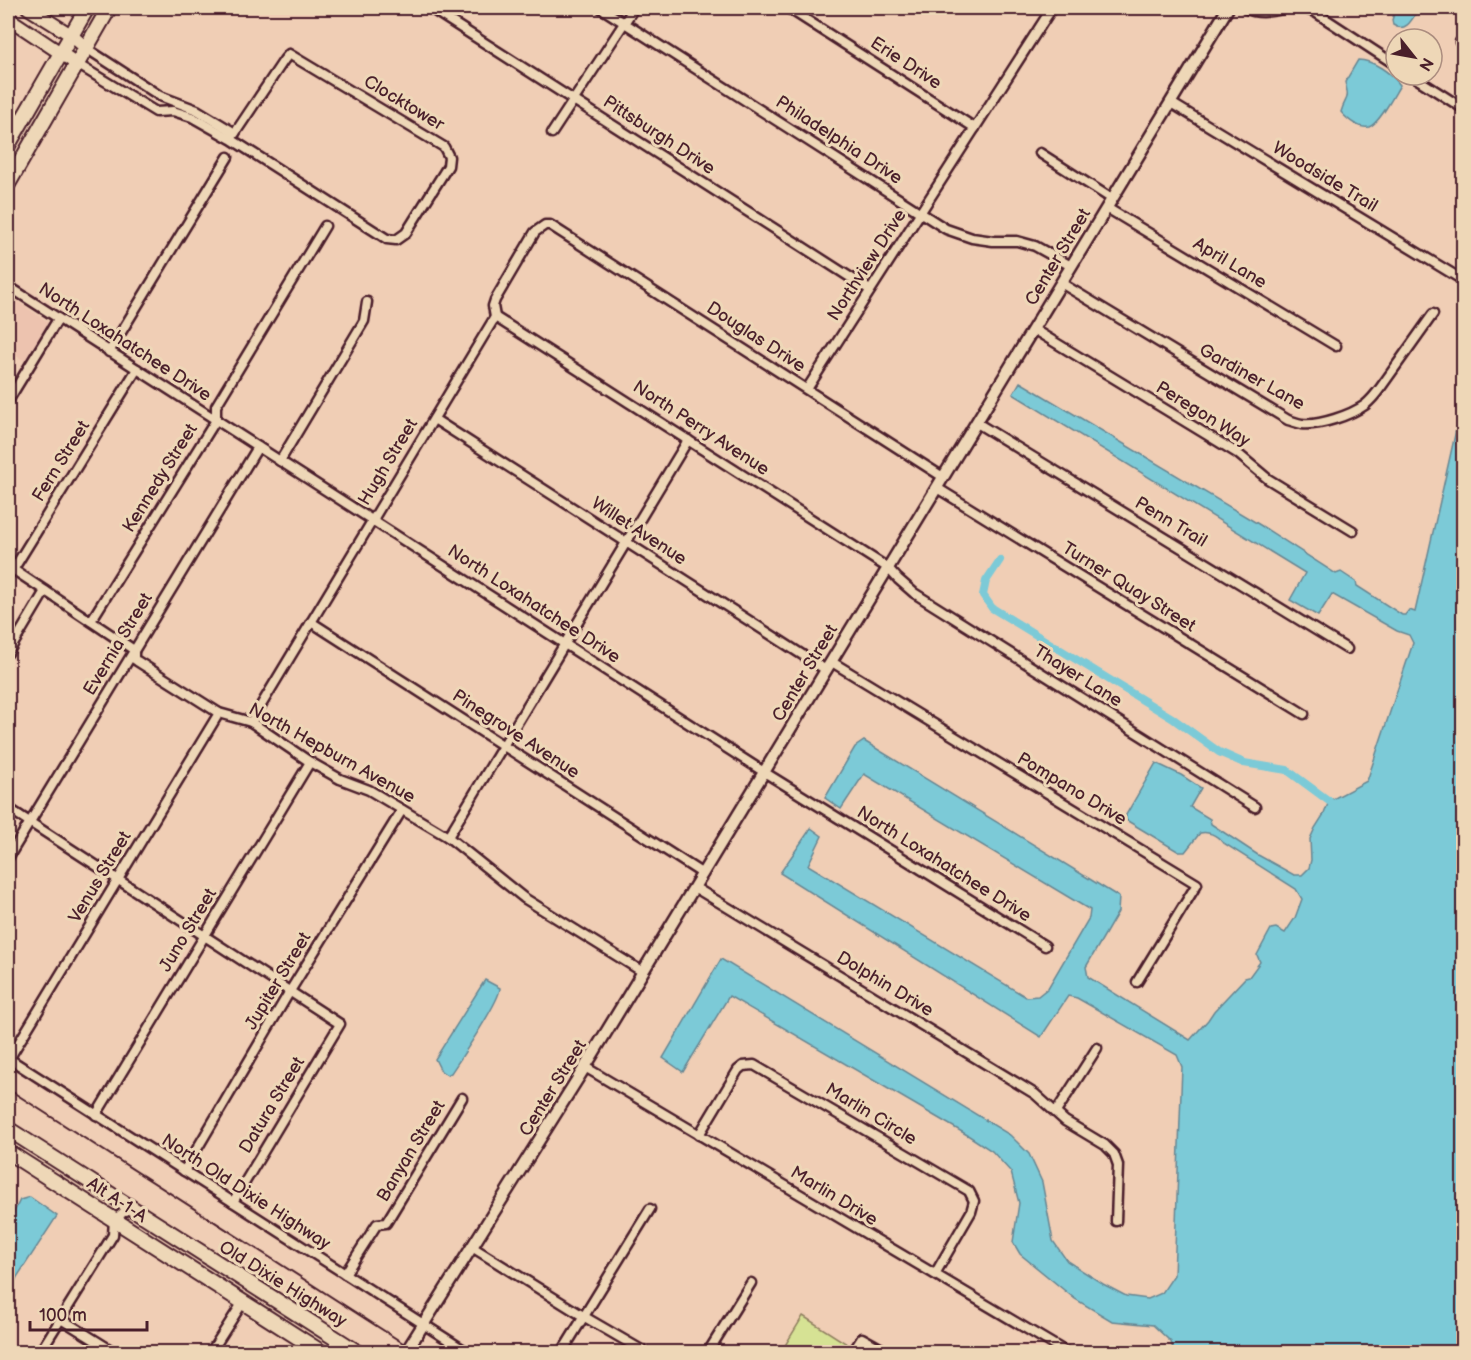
<svg xmlns="http://www.w3.org/2000/svg" width="1471" height="1360" font-family="'Balsamiq Sans',sans-serif">
  <style>
    .built { fill: #edc3af }
    .green { fill: #d6e294; stroke: #908060; stroke-width: 1.5 }
    .water { fill: #7bcad7; stroke: #678692; stroke-width: 1.5 }
    .lines { fill: none; stroke-linecap: round; stroke-linejoin: round }
    .canal { stroke: #7bcad7; stroke-width: 8 }
    .minor-casing { stroke: #4a1f2b; stroke-width: 13 }
    .tertiary-casing { stroke: #4a1f2b; stroke-width: 15 }
    .secondary-casing { stroke: #4a1f2b; stroke-width: 16 }
    .primary-casing { stroke: #4a1f2b; stroke-width: 18 }
    .minor { stroke: #eed7b7; stroke-width: 8 }
    .tertiary { stroke: #eed7b7; stroke-width: 10 }
    .secondary { stroke: #eed7b7; stroke-width: 12 }
    .primary { stroke: #eed7b7; stroke-width: 14 }
    .rail { stroke: #4a1f2b; stroke-width: 2 }
    .labels { text-anchor: middle; dominant-baseline: central; stroke-width: 6; stroke-linejoin: round; paint-order: stroke }
    .street-label { font-size: 18px; fill: #4a1f2b; stroke: #eed7b7 }
  </style>
  <rect width="100%" height="100%" fill="#f0ceb5"/>
  <filter id="ink" filterUnits="userSpaceOnUse"><feTurbulence type="fractalNoise" baseFrequency=".0167" numOctaves="2"/><feDisplacementMap in="SourceGraphic" scale="12" xChannelSelector="R" yChannelSelector="G"/><feConvolveMatrix kernelMatrix="1 2 1 2 8 2 1 2 1" color-interpolation-filters="sRGB"/></filter>
  <g filter="url(#ink)">
    <path class="built" d="M 8,295 L 48,322 L 25,361 L 8,351 Z"/>
    <path class="green" d="M 803,1316 L 847,1344 L 842,1352 L 781,1352 Z"/>
    <g class="water">
      <path d="M 1396,8 L 1419,8 C 1413,17 1407,34 1393,25 L 1392,20 Z"/>
      <path d="M 1358,60 C 1373,60 1391,73 1400,85 C 1394,95 1380,123 1369,127 C 1364,128 1360,127 1355,124 C 1350,121 1345,117 1341,112 C 1346,95 1350,102 1345,82 Z"/>
      <path d="M 1020,382 L 1260,525 L 1336,574 L 1341,572 L 1356,582 L 1357,586 L 1402,615 L 1405,615 L 1409,610 L 1415,612 L 1463,399 L 1463,1352 L 1174,1352 L 1171,1342 L 1153,1325 L 1112,1321 L 1075,1299 L 1020,1254 L 1013,1242 L 1019,1203 L 1011,1172 L 992,1151 L 969,1136 L 729,996 L 683,1072 L 663,1058 L 721,959 L 1010,1135 L 1029,1154 L 1042,1182 L 1053,1241 L 1067,1261 L 1103,1284 L 1126,1296 L 1148,1299 L 1162,1293 L 1174,1275 L 1182,1067 L 1177,1055 L 1077,998 L 1068,996 L 1041,1037 L 780,873 L 811,828 L 822,836 L 808,865 L 1026,997 L 1038,996 L 1048,988 L 1089,918 L 1090,910 L 864,774 L 841,809 L 825,798 L 855,747 L 864,741 L 1119,897 L 1118,912 L 1086,967 L 1088,977 L 1190,1040 L 1208,1020 L 1214,1011 L 1245,978 L 1249,977 L 1260,962 L 1257,955 L 1271,929 L 1276,928 L 1285,933 L 1295,918 L 1302,899 L 1296,889 L 1222,842 C 1217,835 1208,831 1200,833 L 1185,852 L 1179,852 L 1126,820 L 1126,815 L 1156,763 L 1181,775 L 1201,788 L 1190,807 L 1210,819 L 1211,824 L 1258,855 L 1294,875 L 1302,875 L 1309,868 L 1311,860 L 1310,839 L 1315,828 L 1324,814 L 1329,801 L 1367,781 L 1413,643 L 1409,635 L 1397,631 L 1332,594 L 1318,616 L 1290,600 L 1305,573 L 1013,394 Z"/>
      <path d="M 485,980 L 500,988 C 500,1001 461,1058 451,1073 L 447,1075 L 441,1071 L 435,1059 Z"/>
      <path d="M 30,1197 L 57,1216 L 17,1277 L 8,1299 L 8,1224 L 20,1200 Z"/>
    </g>
    <g class="lines">
      <path class="canal" d="M 1000,560 L 986,581 L 983,595 L 992,608 L 1172,718 L 1219,752 L 1244,763 L 1287,770 L 1329,801"/>
      <g class="minor-casing">
        <g id="minor">
          <path d="M 430,8 L 870,290"/>
          <path d="M 601,8 L 946,229 L 972,238 L 993,241 L 1017,241 L 1035,246 L 1071,266"/>
          <path d="M 788,8 L 975,128"/>
          <path d="M 1245,8 C 1260,15 1272,11 1288,8"/>
          <path d="M 1303,8 L 1315,12 L 1396,65"/>
          <path d="M 1460,42 L 1464,39"/>
          <path d="M 86,48 L 160,96 L 197,110 L 235,133"/>
          <path d="M 77,64 L 156,112 L 173,111 L 192,117 L 231,139 L 387,239 L 396,240 L 406,233 L 448,166 L 449,157 L 444,147 L 289,54 L 284,60 L 231,139"/>
          <path d="M 1411,75 L 1464,109"/>
          <path d="M 1171,103 L 1461,279"/>
          <path d="M 552,133 L 634,8"/>
          <path d="M 1040,153 L 1112,199"/>
          <path d="M 1107,208 L 1336,346"/>
          <path d="M 1061,283 L 1288,420 C 1292,421 1297,423 1302,424 C 1319,426 1351,415 1365,405 C 1371,400 1376,394 1381,387 L 1433,314"/>
          <path d="M 8,286 L 764,772 L 1045,946"/>
          <path d="M 495,317 L 888,568 L 898,579 L 914,593 L 1255,807"/>
          <path d="M 1033,329 L 1237,453 L 1268,479 L 1353,531"/>
          <path d="M 109,352 L 228,157"/>
          <path d="M 807,389 L 1052,8"/>
          <path d="M 8,401 L 58,319"/>
          <path d="M 434,419 L 826,670"/>
          <path d="M 977,423 L 1347,649"/>
          <path d="M 280,461 L 364,321 L 367,302"/>
          <path d="M 937,488 L 1304,714"/>
          <path d="M 8,566 L 134,650 L 134,659 L 137,661 L 219,713 L 251,722 L 310,762 L 340,779 L 369,790 L 448,837 L 524,898 L 643,972"/>
          <path d="M 13,570 L 137,369"/>
          <path d="M 91,621 L 216,420 L 216,406 L 325,226"/>
          <path d="M 311,622 L 703,874"/>
          <path d="M 8,653 L 45,591"/>
          <path d="M 832,662 L 1197,884 L 1137,982"/>
          <path d="M 251,722 L 495,317 L 493,306 L 495,300 L 535,232 L 545,225 L 550,225 L 943,477"/>
          <path d="M 8,808 L 340,1024 L 233,1202"/>
          <path d="M 448,837 L 688,440"/>
          <path d="M 8,858 L 258,447"/>
          <path d="M 694,887 L 1035,1094 L 1065,1121 L 1105,1145 L 1114,1154 L 1118,1165 L 1116,1221"/>
          <path d="M 8,1058 L 467,1352"/>
          <path d="M 9,1059 L 219,713"/>
          <path d="M 585,1067 L 1066,1352"/>
          <path d="M 1056,1112 L 1097,1048"/>
          <path d="M 96,1115 L 310,762"/>
          <path d="M 699,1135 L 738,1070 L 743,1066 L 754,1065 L 969,1191 L 974,1201 L 971,1212 L 935,1274"/>
          <path d="M 184,1171 L 290,991 L 402,810"/>
          <path d="M 472,1247 L 583,1316 L 645,1352"/>
          <path d="M 345,1274 L 377,1224 L 386,1223 L 462,1098"/>
          <path d="M 61,1319 L 114,1352"/>
          <path d="M 40,1352 L 113,1235 L 114,1220 L 130,1207"/>
          <path d="M 211,1352 L 243,1302"/>
          <path d="M 562,1352 L 650,1209"/>
          <path d="M 708,1352 L 751,1283"/>
          <path d="M 853,1352 L 862,1338 L 887,1352"/>
        </g>
      </g>
      <g class="tertiary-casing">
        <path id="tertiary" d="M 406,1352 L 585,1067 L 1228,8"/>
      </g>
      <g class="secondary-casing">
        <g id="secondary">
          <path d="M 28,8 L 71,35 L 86,48"/>
          <path d="M 8,18 L 77,64"/>
        </g>
      </g>
      <g class="primary-casing">
        <g id="primary">
          <path d="M 8,145 L 87,8"/>
          <path d="M 8,184 L 109,8"/>
          <path d="M 8,1129 L 357,1352"/>
          <path d="M 8,1152 L 321,1352"/>
        </g>
      </g>
      <use href="#minor" class="minor"/>
      <use href="#tertiary" class="tertiary"/>
      <use href="#secondary" class="secondary"/>
      <use href="#primary" class="primary"/>
      <path class="rail" d="M 8,1089 L 417,1352"/>
    </g>
  </g>
  <g class="labels">
    <g class="street-label">
      <text transform="translate(906 63) rotate(33)">Erie Drive</text>
      <text transform="translate(404 103) rotate(31)">Clocktower</text>
      <text transform="translate(659 135) rotate(33)">Pittsburgh Drive</text>
      <text transform="translate(839 140) rotate(33)">Philadelphia Drive</text>
      <text transform="translate(1325 177) rotate(31)">Woodside Trail</text>
      <text transform="translate(1058 257) rotate(-59)">Center Street</text>
      <text transform="translate(1230 263) rotate(31)">April Lane</text>
      <text transform="translate(867 265) rotate(-57)">Northview Drive</text>
      <text transform="translate(756 337) rotate(33)">Douglas Drive</text>
      <text transform="translate(125 342) rotate(33)">North Loxahatchee Drive</text>
      <text transform="translate(1252 377) rotate(29)">Gardiner Lane</text>
      <text transform="translate(1203 414) rotate(32)">Peregon Way</text>
      <text transform="translate(701 428) rotate(33)">North Perry Avenue</text>
      <text transform="translate(61 461) rotate(-58)">Fern Street</text>
      <text transform="translate(388 462) rotate(-59)">Hugh Street</text>
      <text transform="translate(160 478) rotate(-58)">Kennedy Street</text>
      <text transform="translate(1171 522) rotate(31)">Penn Trail</text>
      <text transform="translate(639 531) rotate(33)">Willet Avenue</text>
      <text transform="translate(1129 587) rotate(32)">Turner Quay Street</text>
      <text transform="translate(534 604) rotate(33)">North Loxahatchee Drive</text>
      <text transform="translate(118 644) rotate(-59)">Evernia Street</text>
      <text transform="translate(805 673) rotate(-59)">Center Street</text>
      <text transform="translate(1078 676) rotate(32)">Thayer Lane</text>
      <text transform="translate(516 734) rotate(33)">Pinegrove Avenue</text>
      <text transform="translate(332 753) rotate(29)">North Hepburn Avenue</text>
      <text transform="translate(1072 789) rotate(31)">Pompano Drive</text>
      <text transform="translate(944 864) rotate(32)">North Loxahatchee Drive</text>
      <text transform="translate(100 877) rotate(-59)">Venus Street</text>
      <text transform="translate(188 930) rotate(-59)">Juno Street</text>
      <text transform="translate(278 981) rotate(-59)">Jupiter Street</text>
      <text transform="translate(885 984) rotate(31)">Dolphin Drive</text>
      <text transform="translate(553 1088) rotate(-58)">Center Street</text>
      <text transform="translate(272 1105) rotate(-59)">Datura Street</text>
      <text transform="translate(871 1114) rotate(31)">Marlin Circle</text>
      <text transform="translate(411 1151) rotate(-59)">Banyan Street</text>
      <text transform="translate(246 1192) rotate(33)">North Old Dixie Highway</text>
      <text transform="translate(834 1196) rotate(31)">Marlin Drive</text>
      <text transform="translate(117 1200) rotate(33)">Alt A-1-A</text>
      <text transform="translate(283 1284) rotate(32)">Old Dixie Highway</text>
    </g>
  </g>
  <rect width="1471" height="1360" fill="none" stroke="#eed7b7" stroke-width="30"/>
  <rect x="15" y="15" width="1441" height="1330" fill="none" stroke="#4a1f2b" stroke-width="2" filter="url(#ink)"/>
  <g transform="translate(1414 57) rotate(121)"><circle r="28" fill="#eed7b7" stroke="#ac8d7f" stroke-width="1.5"/>
  <path d="M0-4.5L10 22L0 15L-10 22Z" fill="#4a1f2b"/>
  <text y="-9" font-size="16" font-weight="bold" text-anchor="middle" fill="#4a1f2b">N</text>
  </g>
  <path d="M30 1321v9h117v-9" fill="none" stroke="#4a1f2b" stroke-width="3"/>
  <text x="39" y="1321" font-size="18" fill="#4a1f2b" stroke="#eed7b7" stroke-width="4.5" paint-order="stroke">100 m</text>
</svg>
